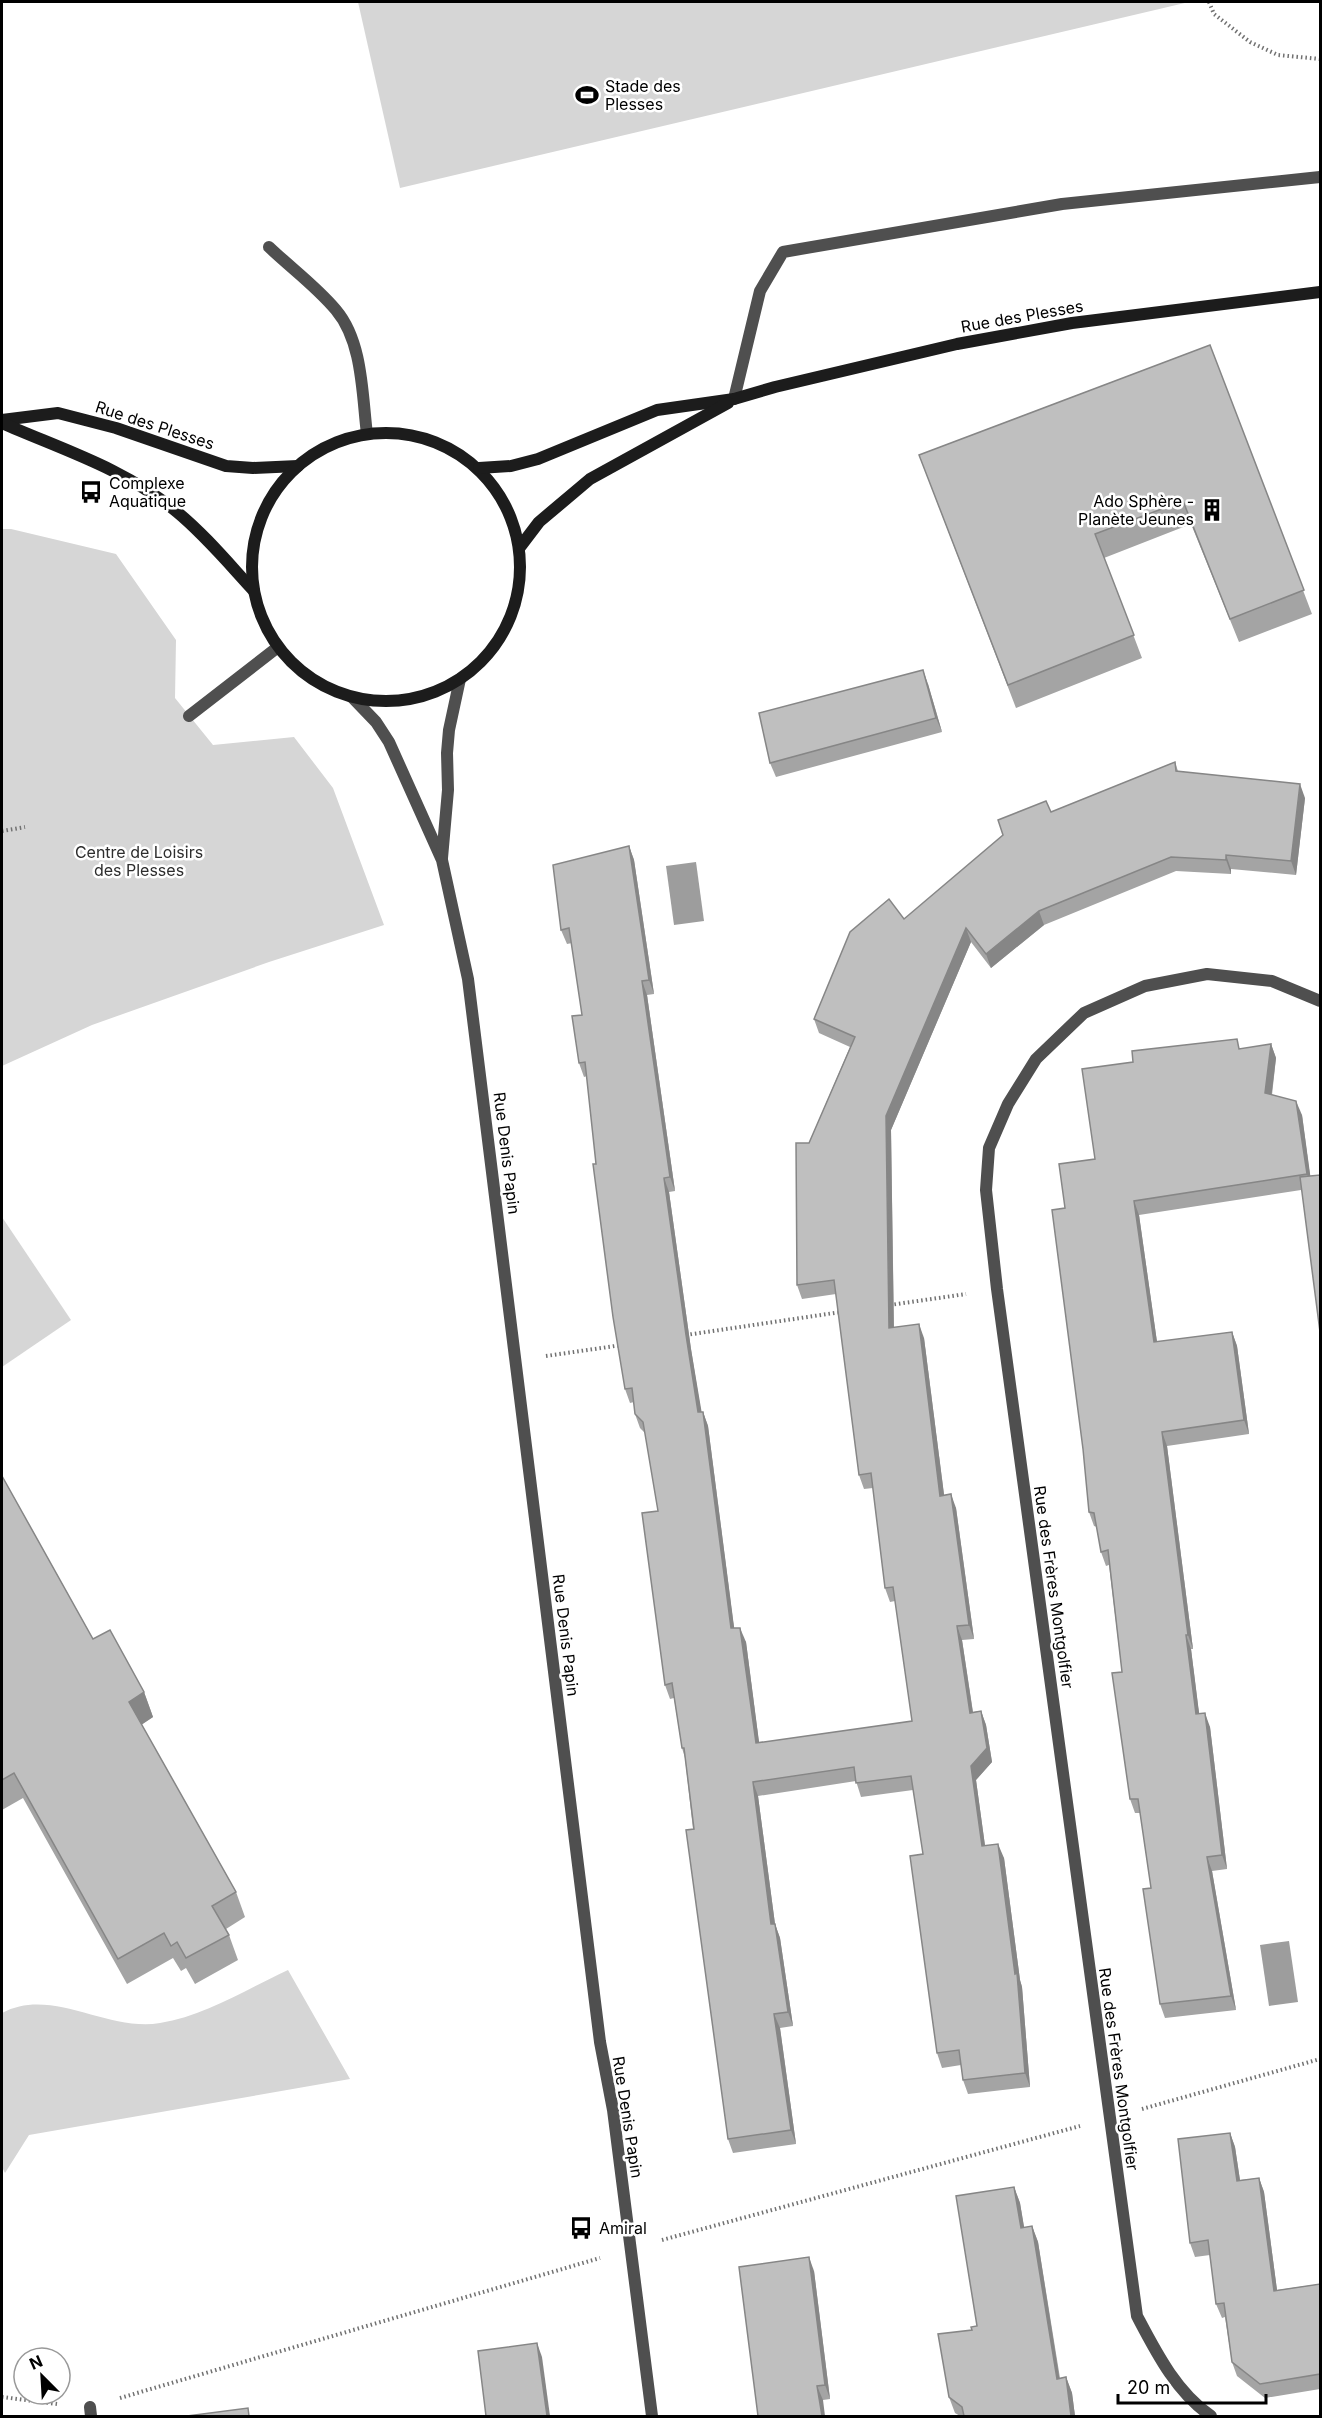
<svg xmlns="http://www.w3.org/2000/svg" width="1322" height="2418" font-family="Inter,sans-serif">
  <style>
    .green { fill: #d6d6d6 }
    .water { fill: #9d9d9d }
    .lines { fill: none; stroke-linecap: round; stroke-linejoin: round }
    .path { stroke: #717171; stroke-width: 4; stroke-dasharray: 1.5 3; stroke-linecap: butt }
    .lane { stroke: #4f4f4f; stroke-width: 12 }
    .street { stroke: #4f4f4f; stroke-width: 12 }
    .secondary { stroke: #1c1c1c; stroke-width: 12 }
    .wall { fill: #a4a4a4 }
    .shaded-wall { fill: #868686 }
    .building { fill: #bfbfbf; stroke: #868686; stroke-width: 1.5 }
    .labels { text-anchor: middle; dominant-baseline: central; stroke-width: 5; stroke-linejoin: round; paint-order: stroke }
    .poi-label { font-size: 16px; fill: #000; stroke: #fff; text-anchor: start }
    .street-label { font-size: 16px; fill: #000; stroke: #fff }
    .park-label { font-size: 16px; fill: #2d2d2d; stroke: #fff }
  </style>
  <rect width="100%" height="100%" fill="#fff"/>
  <g class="green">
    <path d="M 358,2 L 1189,2 L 400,188 Z"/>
    <path d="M 2,529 L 11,529 L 116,554 L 176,640 L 175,698 L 213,745 L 294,737 L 333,788 L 384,925 L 269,962 L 92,1025 L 2,1066 Z"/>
    <path d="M 2,1217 L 71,1320 L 2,1367 Z"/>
    <path d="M 288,1970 L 350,2079 L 29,2135 L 5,2173 L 2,2167 L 2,2013 C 51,1986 107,2032 160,2023 C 205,2016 247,1989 288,1970 Z"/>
  </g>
  <g class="water">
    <path d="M 696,862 L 704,921 L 674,925 L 666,866 Z"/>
    <path d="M 1289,1941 L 1298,2002 L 1269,2006 L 1260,1945 Z"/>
  </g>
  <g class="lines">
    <g class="path">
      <path d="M 1209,2 L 1214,14 L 1250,42 L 1278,55 L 1320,59"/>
      <path d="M 2,831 L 25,827"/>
      <path d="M 890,1305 L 966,1294"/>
      <path d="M 686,1335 L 841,1312"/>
      <path d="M 546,1356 L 622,1345"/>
      <path d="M 1142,2109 L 1320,2059"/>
      <path d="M 662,2240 L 1080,2126"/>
      <path d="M 2,2397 L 57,2404"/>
      <path d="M 120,2398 L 600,2258"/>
    </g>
    <g class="lane">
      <path d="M 269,247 C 291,268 317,287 336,310 C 363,342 362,395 367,434"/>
      <path d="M 734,399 L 760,291 L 783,252 L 1062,204 L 1320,177"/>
      <path d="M 189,716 L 278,647"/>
    </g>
    <g class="street">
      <path d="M 352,697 L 376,722 L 389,742 L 442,860 L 468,979 L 600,2042 L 613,2110 L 652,2416"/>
      <path d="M 442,858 L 448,790 L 447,753 L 449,730 L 460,679"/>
      <path d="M 90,2407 L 91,2416"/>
      <path d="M 1211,2416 C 1176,2392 1156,2352 1137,2316 L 997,1289 L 986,1190 L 989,1148 L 1008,1104 L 1036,1059 L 1084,1013 L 1145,986 L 1207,974 L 1272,981 L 1320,1001"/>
    </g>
    <g class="secondary">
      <path d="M 2,420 L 58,413 L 116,428 L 226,466 L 253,468 L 298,466"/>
      <path d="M 2,423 C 61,449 126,469 177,512 C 205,535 229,564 254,591"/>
      <circle cx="386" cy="567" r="134"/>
      <path d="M 479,468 L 511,466 L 538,459 L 657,410 L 734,399 L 775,387 L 957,344 L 1072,323 L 1320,292"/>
      <path d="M 520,547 L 539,522 L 590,479 L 728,403"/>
    </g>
  </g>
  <g class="wall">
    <path d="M 1210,345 L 1312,614 L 1239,642 L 1191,524 L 1104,558 L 1142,658 L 1016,708 L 919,455 Z"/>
    <path d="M 928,684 L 942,732 L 776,777 L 770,763 Z"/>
    <path d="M 1175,762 L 1178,771 L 1305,798 L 1296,875 L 1231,869 L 1231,874 L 1176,871 L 1044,925 L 991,968 L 971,942 L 891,1130 L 894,1328 L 924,1338 L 944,1495 L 956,1508 L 974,1639 L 962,1640 L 973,1712 L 981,1711 L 986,1725 L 992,1762 L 976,1780 L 985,1846 L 1004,1858 L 1020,1980 L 1022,1987 L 1030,2087 L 968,2094 L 963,2080 L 961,2065 L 942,2068 L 937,2053 L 923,1854 L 913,1790 L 861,1797 L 856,1781 L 758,1796 L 775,1924 L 780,1938 L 793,2026 L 780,2028 L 796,2144 L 733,2153 L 728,2139 L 685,1758 L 682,1748 L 674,1698 L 670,1699 L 665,1685 L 658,1511 L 645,1433 L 640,1428 L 635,1414 L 634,1402 L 630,1403 L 625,1389 L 596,1164 L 587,1076 L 584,1077 L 579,1063 L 582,1015 L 572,943 L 567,944 L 561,930 L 629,846 L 634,860 L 654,994 L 647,995 L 675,1191 L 669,1192 L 691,1349 L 701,1412 L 703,1412 L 708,1426 L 734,1628 L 746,1642 L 759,1743 L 912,1721 L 895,1601 L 890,1602 L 885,1588 L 873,1488 L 864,1489 L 859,1475 L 836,1294 L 802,1299 L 797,1285 L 809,1143 L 850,1047 L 819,1033 L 814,1019 L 904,919 L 1051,812 Z"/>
    <path d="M 1271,1044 L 1276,1058 L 1272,1095 L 1302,1115 L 1310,1176 L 1301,1190 L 1139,1215 L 1157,1342 L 1232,1332 L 1237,1346 L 1249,1434 L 1167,1446 L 1193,1649 L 1191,1649 L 1199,1714 L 1210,1727 L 1227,1869 L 1212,1871 L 1236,2010 L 1165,2018 L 1160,2004 L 1151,1888 L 1140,1813 L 1135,1813 L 1130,1799 L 1122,1672 L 1109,1565 L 1106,1566 L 1101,1552 L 1097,1527 L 1094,1526 L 1089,1512 L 1065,1208 L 1095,1159 L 1241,1049 Z"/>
    <path d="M 2,1476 L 93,1639 L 144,1692 L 153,1717 L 141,1725 L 236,1892 L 245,1917 L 226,1929 L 229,1935 L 238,1960 L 195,1984 L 186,1968 L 181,1971 L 173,1958 L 127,1984 L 23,1798 L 2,1810 Z"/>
    <path d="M 1230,2133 L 1235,2147 L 1240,2180 L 1259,2178 L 1264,2192 L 1277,2290 L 1320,2284 L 1320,2389 L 1265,2398 L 1237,2376 L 1232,2362 L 1225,2317 L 1222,2318 L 1216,2304 L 1210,2255 L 1195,2257 L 1190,2243 Z"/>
    <path d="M 1014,2187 L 1020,2203 L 1024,2228 L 1032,2226 L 1038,2242 L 1060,2378 L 1066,2377 L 1072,2393 L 1075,2416 L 960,2416 L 955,2413 L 949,2397 L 972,2330 L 977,2326 Z"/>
    <path d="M 814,2271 L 830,2399 L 823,2400 L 758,2416 Z"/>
  </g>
  <g class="shaded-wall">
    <path d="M 923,670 L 928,684 L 942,732 L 936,718 Z"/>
    <path d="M 1300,784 L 1305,798 L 1296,875 L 1291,861 Z"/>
    <path d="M 629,846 L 634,860 L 654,994 L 649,980 Z"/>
    <path d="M 1226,855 L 1231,869 L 1231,874 L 1226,860 Z"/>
    <path d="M 1039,911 L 1044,925 L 991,968 L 986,954 Z"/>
    <path d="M 966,928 L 971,942 L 891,1130 L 894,1342 L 889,1328 L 886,1116 Z"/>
    <path d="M 642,981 L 647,995 L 675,1191 L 670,1177 Z"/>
    <path d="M 1271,1044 L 1276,1058 L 1270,1107 L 1265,1093 Z"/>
    <path d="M 1296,1101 L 1302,1115 L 1312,1188 L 1307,1174 Z"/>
    <path d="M 664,1178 L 669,1192 L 691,1349 L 704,1426 L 698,1412 L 686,1335 Z"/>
    <path d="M 1134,1201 L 1139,1215 L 1159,1356 L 1154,1342 Z"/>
    <path d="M 919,1324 L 924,1338 L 946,1510 L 940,1496 Z"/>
    <path d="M 1232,1332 L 1237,1346 L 1249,1434 L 1244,1420 Z"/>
    <path d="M 703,1412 L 708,1426 L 736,1642 L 731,1628 Z"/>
    <path d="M 1162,1432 L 1167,1446 L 1193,1649 L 1188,1635 Z"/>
    <path d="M 951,1494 L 956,1508 L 974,1639 L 969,1625 Z"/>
    <path d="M 957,1626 L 962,1640 L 975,1727 L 970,1713 Z"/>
    <path d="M 740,1628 L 746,1642 L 761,1757 L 756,1743 Z"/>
    <path d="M 1186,1635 L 1191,1649 L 1201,1728 L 1196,1714 Z"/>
    <path d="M 144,1692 L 153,1717 L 138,1727 L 129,1702 Z"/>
    <path d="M 981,1711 L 986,1725 L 992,1762 L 976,1780 L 987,1860 L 982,1846 L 971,1766 Z"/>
    <path d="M 1205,1713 L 1210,1727 L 1227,1869 L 1222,1855 Z"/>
    <path d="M 753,1782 L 758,1796 L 775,1924 L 780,1938 L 793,2026 L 788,2012 L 771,1924 Z"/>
    <path d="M 998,1844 L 1004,1858 L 1020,1980 L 1022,1987 L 1030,2087 L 1025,2073 L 1015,1974 Z"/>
    <path d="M 1207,1857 L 1212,1871 L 1236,2010 L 1231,1996 Z"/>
    <path d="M 774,2014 L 780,2028 L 796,2144 L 791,2130 Z"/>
    <path d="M 1230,2133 L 1235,2147 L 1242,2194 L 1237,2181 Z"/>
    <path d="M 1259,2178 L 1264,2192 L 1279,2305 L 1274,2291 Z"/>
    <path d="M 1014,2187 L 1020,2203 L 1027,2244 L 1021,2228 Z"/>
    <path d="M 1032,2226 L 1038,2242 L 1062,2395 L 1057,2379 Z"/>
    <path d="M 809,2257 L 814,2271 L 830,2399 L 825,2385 Z"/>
    <path d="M 537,2343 L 542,2357 L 550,2416 L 547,2416 Z"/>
    <path d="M 1066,2377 L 1072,2393 L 1075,2416 L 1071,2416 Z"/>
    <path d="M 817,2386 L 823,2400 L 825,2416 L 822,2416 Z"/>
  </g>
  <g class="building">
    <path d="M 1210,345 L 1304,590 L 1230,619 L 1183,501 L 1095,534 L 1134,635 L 1008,685 L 919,455 Z"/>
    <path d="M 923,670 L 936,718 L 770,763 L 759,713 Z"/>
    <path d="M 1175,762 L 1176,771 L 1300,784 L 1291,861 L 1226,855 L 1226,860 L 1171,857 L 1039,911 L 986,954 L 966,928 L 886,1116 L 889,1328 L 919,1324 L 940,1496 L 951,1494 L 969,1625 L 957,1626 L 970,1713 L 981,1711 L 987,1748 L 971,1766 L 982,1846 L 998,1844 L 1015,1974 L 1017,1973 L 1025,2073 L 963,2080 L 959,2050 L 937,2053 L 910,1856 L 923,1854 L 911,1776 L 856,1783 L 854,1767 L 753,1782 L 771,1924 L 775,1924 L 788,2012 L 774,2014 L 791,2130 L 728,2139 L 686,1830 L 694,1829 L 684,1748 L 682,1748 L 672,1683 L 665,1685 L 642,1513 L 658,1511 L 643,1422 L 635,1414 L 632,1388 L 625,1389 L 613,1317 L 593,1164 L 596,1164 L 585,1062 L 579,1063 L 572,1016 L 582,1015 L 569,928 L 561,930 L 553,865 L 629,846 L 649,980 L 642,981 L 670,1177 L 664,1178 L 686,1335 L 698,1412 L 703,1412 L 731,1628 L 740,1628 L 756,1743 L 912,1721 L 893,1587 L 885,1588 L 871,1473 L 859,1475 L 834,1280 L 797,1285 L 796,1143 L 809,1143 L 855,1037 L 814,1019 L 850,932 L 889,899 L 904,919 L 1003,835 L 998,820 L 1046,801 L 1051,812 Z"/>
    <path d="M 1237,1039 L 1239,1049 L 1271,1044 L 1265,1093 L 1296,1101 L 1307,1174 L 1134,1201 L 1154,1342 L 1232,1332 L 1244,1420 L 1162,1432 L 1188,1635 L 1186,1635 L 1196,1714 L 1205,1713 L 1222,1855 L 1207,1857 L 1231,1996 L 1160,2004 L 1143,1889 L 1151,1888 L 1138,1799 L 1130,1799 L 1112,1673 L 1122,1672 L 1108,1550 L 1101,1552 L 1094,1513 L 1089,1512 L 1083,1449 L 1052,1210 L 1065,1208 L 1059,1164 L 1095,1159 L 1082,1069 L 1133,1062 L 1132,1051 Z"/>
    <path d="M 1320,1175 L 1320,1332 L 1300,1177 Z"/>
    <path d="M 2,1476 L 93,1639 L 110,1630 L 144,1692 L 129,1702 L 236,1892 L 212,1906 L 229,1935 L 186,1958 L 177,1942 L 171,1946 L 164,1933 L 118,1959 L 14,1773 L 2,1780 Z"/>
    <path d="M 1230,2133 L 1237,2181 L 1259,2178 L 1274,2291 L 1320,2284 L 1320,2374 L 1260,2384 L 1232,2362 L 1224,2303 L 1216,2304 L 1208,2240 L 1190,2243 L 1178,2139 Z"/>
    <path d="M 1014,2187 L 1021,2228 L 1032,2226 L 1057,2379 L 1066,2377 L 1071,2416 L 964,2416 L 962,2407 L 949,2397 L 938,2334 L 972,2330 L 971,2327 L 977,2326 L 956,2196 Z"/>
    <path d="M 809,2257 L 825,2385 L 817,2386 L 822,2416 L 758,2416 L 739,2267 Z"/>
    <path d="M 537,2343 L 547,2416 L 486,2416 L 478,2351 Z"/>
    <path d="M 248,2408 L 249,2416 L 187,2416 Z"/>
  </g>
  <defs>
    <g id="stadium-bare" transform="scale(1.8)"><path d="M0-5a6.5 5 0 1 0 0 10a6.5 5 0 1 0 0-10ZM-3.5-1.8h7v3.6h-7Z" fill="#000" stroke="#fff" stroke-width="2.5" paint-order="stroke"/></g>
    <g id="bus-bare" transform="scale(1.8)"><path d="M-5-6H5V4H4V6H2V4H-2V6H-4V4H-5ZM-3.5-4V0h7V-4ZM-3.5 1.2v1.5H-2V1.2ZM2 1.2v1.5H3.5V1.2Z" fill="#000" stroke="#fff" stroke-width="2.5" paint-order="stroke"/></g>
    <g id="building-bare" transform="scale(1.8)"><path d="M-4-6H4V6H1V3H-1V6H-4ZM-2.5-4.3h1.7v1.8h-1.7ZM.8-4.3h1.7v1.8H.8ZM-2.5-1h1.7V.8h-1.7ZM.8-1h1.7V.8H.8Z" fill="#000" stroke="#fff" stroke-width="2.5" paint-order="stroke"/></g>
  </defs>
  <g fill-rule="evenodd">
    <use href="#stadium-bare" x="587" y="95"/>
    <use href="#bus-bare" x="91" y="492"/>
    <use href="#building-bare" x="1212" y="510"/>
    <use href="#bus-bare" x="581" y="2228"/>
  </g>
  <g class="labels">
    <g class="poi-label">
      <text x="605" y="86">Stade des<tspan x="605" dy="18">Plesses</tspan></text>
      <text x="109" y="483">Complexe<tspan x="109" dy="18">Aquatique</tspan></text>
      <text x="1194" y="501" text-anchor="end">Ado Sphère -<tspan x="1194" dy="18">Planète Jeunes</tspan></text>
      <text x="599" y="2228">Amiral</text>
    </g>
    <g class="street-label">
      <text transform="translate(1022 316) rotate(-10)">Rue des Plesses</text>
      <text transform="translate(155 425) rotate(18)">Rue des Plesses</text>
      <text transform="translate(507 1153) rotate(83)">Rue Denis Papin</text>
      <text transform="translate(1054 1587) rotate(82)">Rue des Frères Montgolfier</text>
      <text transform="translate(566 1635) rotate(83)">Rue Denis Papin</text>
      <text transform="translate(1119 2069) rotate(82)">Rue des Frères Montgolfier</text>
      <text transform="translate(628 2117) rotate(81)">Rue Denis Papin</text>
    </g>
    <g class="park-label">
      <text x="139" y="852">Centre de Loisirs<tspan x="139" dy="18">des Plesses</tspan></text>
    </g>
  </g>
  <rect width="1322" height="2418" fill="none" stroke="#000000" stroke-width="6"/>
  <g transform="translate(42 2376) rotate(336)"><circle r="28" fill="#ffffff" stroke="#999999" stroke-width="1.5"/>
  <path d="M0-4.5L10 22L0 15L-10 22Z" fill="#000000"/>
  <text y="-9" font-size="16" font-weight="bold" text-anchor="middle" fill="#000000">N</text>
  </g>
  <path d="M1118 2394v9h148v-9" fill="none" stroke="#000000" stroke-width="3"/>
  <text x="1127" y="2394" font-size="18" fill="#000000" stroke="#ffffff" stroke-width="4.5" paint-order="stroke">20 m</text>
</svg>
